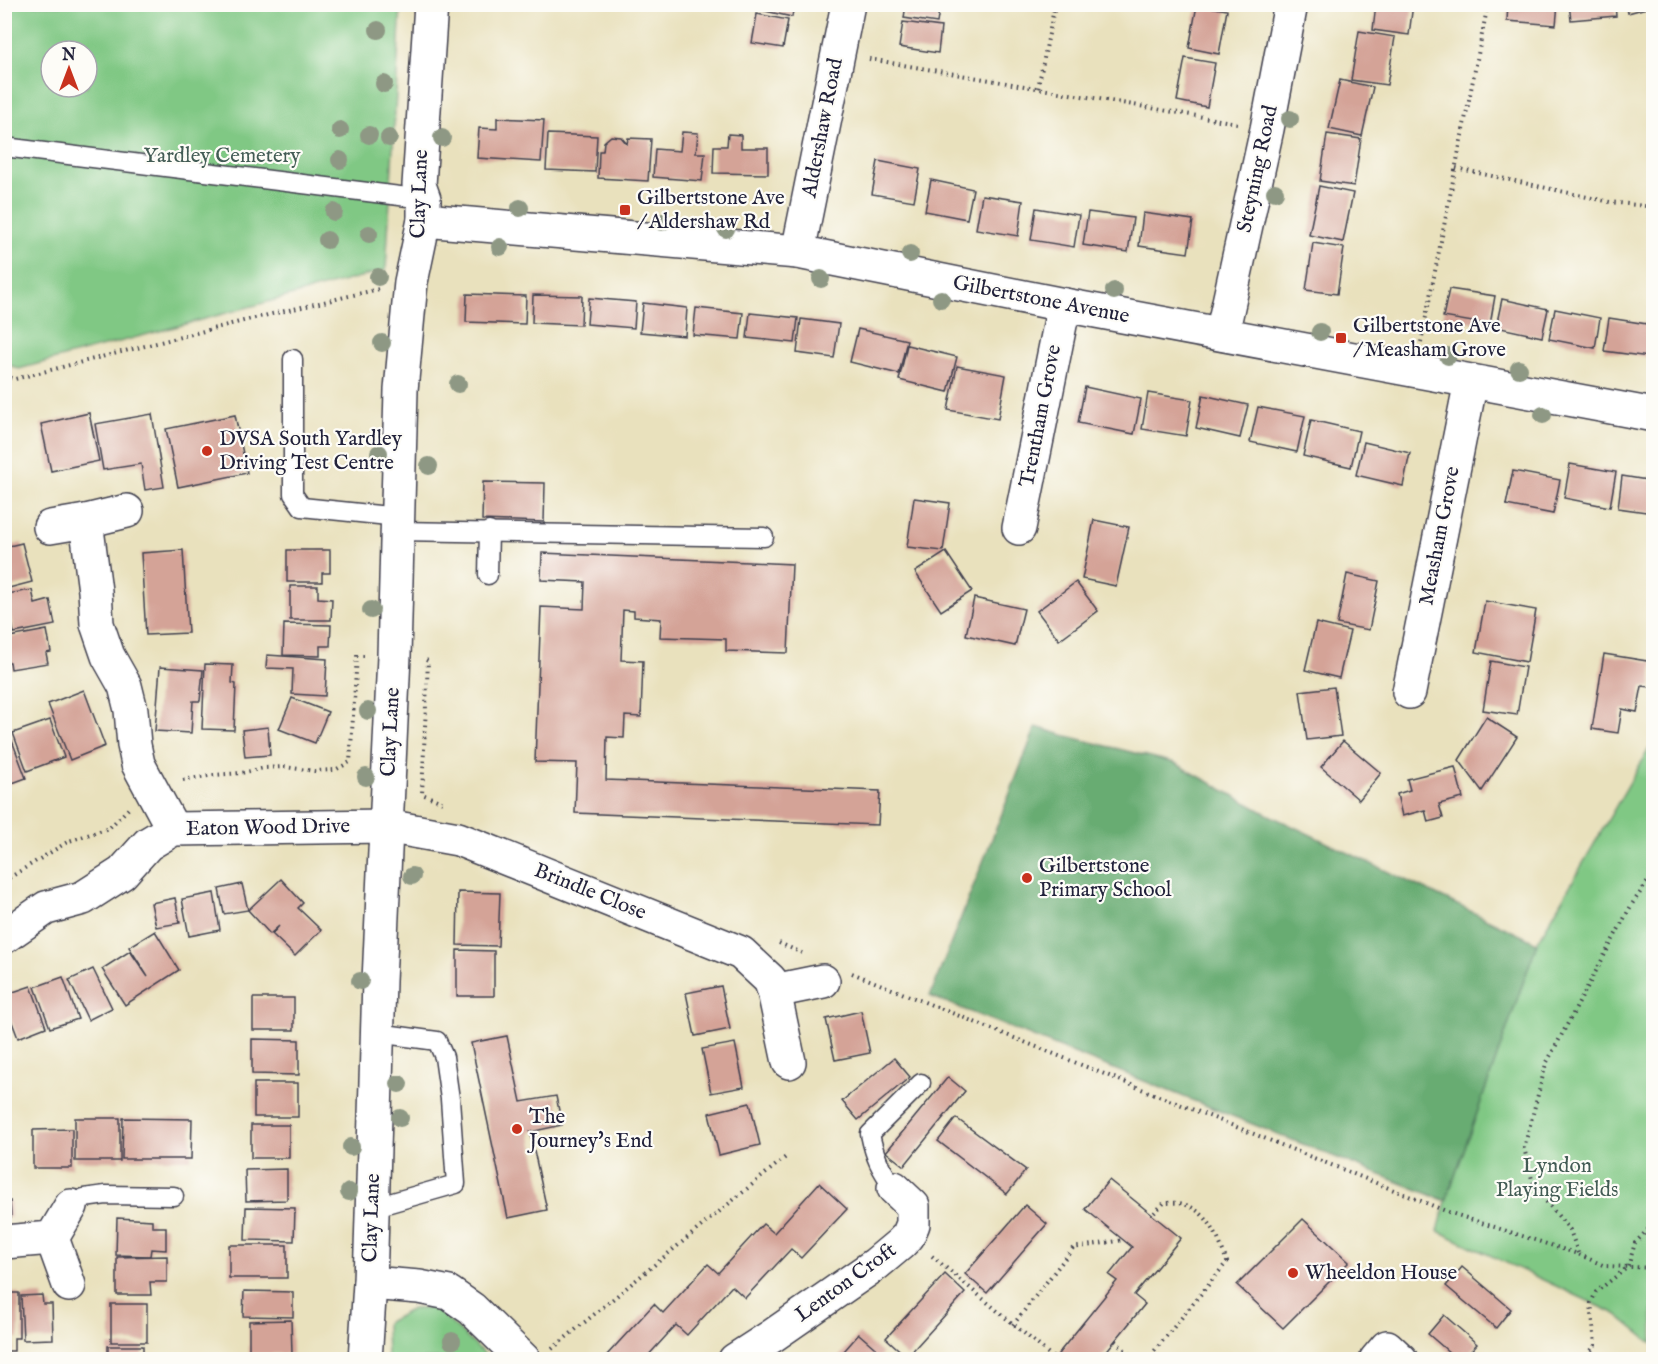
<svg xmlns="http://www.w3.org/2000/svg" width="1658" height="1364" font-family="'IM FELL English',serif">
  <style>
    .green { fill: #80c884; stroke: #517560; stroke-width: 1.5; fill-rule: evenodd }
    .forest { fill: #68ac72; stroke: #456756; stroke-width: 1.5 }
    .building { fill: #d4a397 }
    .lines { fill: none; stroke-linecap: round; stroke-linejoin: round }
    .service-casing { stroke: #403f4e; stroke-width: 21 }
    .minor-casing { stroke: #403f4e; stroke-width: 36 }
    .tertiary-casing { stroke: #403f4e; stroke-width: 36 }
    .path { stroke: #403f4e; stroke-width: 4; stroke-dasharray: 1.5 4.5; stroke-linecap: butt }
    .service { stroke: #fff; stroke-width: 18 }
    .minor { stroke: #fff; stroke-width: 33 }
    .tertiary { stroke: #fff; stroke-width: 33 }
    .tree { fill: #8e9884 }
    .poi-dot { fill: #c8321e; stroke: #fdfcf7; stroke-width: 2 }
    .labels { text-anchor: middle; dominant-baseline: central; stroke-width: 4.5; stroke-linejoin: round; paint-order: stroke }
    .street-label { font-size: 21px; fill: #22223b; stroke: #fdfcf7 }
    .park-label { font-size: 21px; fill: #435c55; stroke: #fdfcf7 }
    .poi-label { font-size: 21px; fill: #22223b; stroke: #fdfcf7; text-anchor: start }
  </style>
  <rect width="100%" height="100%" fill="#fdfcf7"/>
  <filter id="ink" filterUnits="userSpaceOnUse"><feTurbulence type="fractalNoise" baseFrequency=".0167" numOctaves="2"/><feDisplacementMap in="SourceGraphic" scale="12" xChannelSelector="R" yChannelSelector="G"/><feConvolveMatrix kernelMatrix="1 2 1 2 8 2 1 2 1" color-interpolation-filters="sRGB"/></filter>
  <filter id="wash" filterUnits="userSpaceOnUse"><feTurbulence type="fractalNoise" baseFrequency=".008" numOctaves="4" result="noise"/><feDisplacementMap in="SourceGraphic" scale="24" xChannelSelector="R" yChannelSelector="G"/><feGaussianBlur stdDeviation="1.35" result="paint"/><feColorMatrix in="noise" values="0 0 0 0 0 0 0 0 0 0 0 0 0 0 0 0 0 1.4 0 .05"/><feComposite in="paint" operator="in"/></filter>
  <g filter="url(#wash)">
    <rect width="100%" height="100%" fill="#e9e1bd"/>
    <g class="green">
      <path d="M 5,5 L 401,5 L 386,270 L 19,369 L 5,363 ZM 51,51 L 87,51 L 87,87 L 51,87 Z"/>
      <path d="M 1653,742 L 1653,1344 L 1616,1314 L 1438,1231 L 1446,1201 L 1537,943 Z"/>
      <path d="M 435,1308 L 490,1359 L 387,1359 L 386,1323 L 412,1309 Z"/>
    </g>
    <path class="forest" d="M 1036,727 L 1063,735 L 1175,763 L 1265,813 L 1537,943 L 1446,1201 L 930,996 Z"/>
    <g id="blocks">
      <g class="building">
        <path d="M 757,4 L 794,4 L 792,17 L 756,9 Z"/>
        <path d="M 906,4 L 940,4 L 937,23 L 904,18 Z"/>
        <path d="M 1376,4 L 1413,4 L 1409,35 L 1373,30 Z"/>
        <path d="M 1508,4 L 1558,4 L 1556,25 L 1507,21 Z"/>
        <path d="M 1569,4 L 1615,4 L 1616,16 L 1571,20 Z"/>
        <path d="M 1626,4 L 1654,4 L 1654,6 L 1628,13 Z"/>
        <path d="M 1197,5 L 1227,10 L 1219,54 L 1189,48 Z"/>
        <path d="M 757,14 L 788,20 L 783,48 L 752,43 Z"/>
        <path d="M 903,22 L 941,27 L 938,53 L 899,47 Z"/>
        <path d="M 1359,31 L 1395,37 L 1387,85 L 1351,80 Z"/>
        <path d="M 1185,58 L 1215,63 L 1207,107 L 1177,101 Z"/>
        <path d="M 1340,80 L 1373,87 L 1362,136 L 1329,129 Z"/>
        <path d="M 497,118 L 544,120 L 541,162 L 477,158 L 479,128 L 497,129 Z"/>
        <path d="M 682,132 L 698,133 L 696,153 L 705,153 L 702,181 L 653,177 L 655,149 L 680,151 Z"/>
        <path d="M 548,134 L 597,136 L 595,172 L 546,170 Z"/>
        <path d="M 728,134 L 741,135 L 741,148 L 768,148 L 768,174 L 713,173 L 714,146 L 727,146 Z"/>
        <path d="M 1327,134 L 1361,139 L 1354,186 L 1320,181 Z"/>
        <path d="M 611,136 L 621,137 L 627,144 L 628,138 L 651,139 L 648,181 L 598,178 L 599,151 L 603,151 L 604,142 Z"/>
        <path d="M 878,161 L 920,169 L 914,201 L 872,194 Z"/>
        <path d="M 931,180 L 973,189 L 967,219 L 925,211 Z"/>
        <path d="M 1319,186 L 1353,193 L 1343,242 L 1309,235 Z"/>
        <path d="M 982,195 L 1023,201 L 1018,236 L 976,229 Z"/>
        <path d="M 1036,208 L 1079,215 L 1074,247 L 1031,240 Z"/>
        <path d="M 1088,212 L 1133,218 L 1128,252 L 1083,245 Z"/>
        <path d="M 1143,213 L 1193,220 L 1188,253 L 1139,246 Z"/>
        <path d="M 1313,243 L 1344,248 L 1337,294 L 1306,290 Z"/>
        <path d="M 1449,289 L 1495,296 L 1490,325 L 1443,317 Z"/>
        <path d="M 467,294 L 526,296 L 525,324 L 466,322 Z"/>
        <path d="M 533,295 L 582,296 L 581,325 L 532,323 Z"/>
        <path d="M 589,298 L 636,302 L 634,328 L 587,324 Z"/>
        <path d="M 1502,299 L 1548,309 L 1542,337 L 1496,327 Z"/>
        <path d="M 643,303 L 687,308 L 685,336 L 640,332 Z"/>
        <path d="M 696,308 L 743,313 L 740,339 L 693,335 Z"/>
        <path d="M 1555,309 L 1600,318 L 1595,348 L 1549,339 Z"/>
        <path d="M 750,313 L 798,318 L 795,343 L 747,338 Z"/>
        <path d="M 1609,318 L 1653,325 L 1649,357 L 1604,351 Z"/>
        <path d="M 801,319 L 839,324 L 834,358 L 797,353 Z"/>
        <path d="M 858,329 L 907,340 L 899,374 L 850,362 Z"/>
        <path d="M 907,345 L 957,357 L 948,392 L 899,380 Z"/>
        <path d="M 957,366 L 1006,375 L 998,419 L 948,410 Z"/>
        <path d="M 1085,387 L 1141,399 L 1134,434 L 1078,423 Z"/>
        <path d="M 1148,393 L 1192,400 L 1186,436 L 1142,429 Z"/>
        <path d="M 1203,395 L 1248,405 L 1240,438 L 1196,428 Z"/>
        <path d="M 1258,407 L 1305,416 L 1297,452 L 1250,442 Z"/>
        <path d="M 89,413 L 99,461 L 51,471 L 41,424 Z"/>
        <path d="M 152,414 L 164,487 L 145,490 L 141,464 L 103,470 L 95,424 Z"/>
        <path d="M 235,415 L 247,473 L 178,487 L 166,429 Z"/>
        <path d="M 1311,420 L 1359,431 L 1351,467 L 1303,456 Z"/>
        <path d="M 1364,442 L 1410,453 L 1403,486 L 1356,475 Z"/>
        <path d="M 1570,464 L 1616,472 L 1610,507 L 1564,498 Z"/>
        <path d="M 1513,471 L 1560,480 L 1553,514 L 1506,505 Z"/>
        <path d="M 1622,476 L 1653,481 L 1653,513 L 1618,508 Z"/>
        <path d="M 483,482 L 545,483 L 544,522 L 482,520 Z"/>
        <path d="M 914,498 L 950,503 L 943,551 L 907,547 Z"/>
        <path d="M 1094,520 L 1129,527 L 1116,586 L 1082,579 Z"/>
        <path d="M 22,543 L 32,582 L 5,589 L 5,547 Z"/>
        <path d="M 183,550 L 188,633 L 146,635 L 141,553 Z"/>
        <path d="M 287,550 L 330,550 L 330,573 L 322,573 L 322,582 L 287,582 Z"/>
        <path d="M 946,552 L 972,591 L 941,611 L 915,572 Z"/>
        <path d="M 542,553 L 792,564 L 788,653 L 726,651 L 726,639 L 660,637 L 661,619 L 634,617 L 634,611 L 623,610 L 621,660 L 643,661 L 641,717 L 625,716 L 624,738 L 607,737 L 606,780 L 880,791 L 878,825 L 575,813 L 577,763 L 535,762 L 541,607 L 584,609 L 585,582 L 541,580 Z"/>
        <path d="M 1347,574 L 1379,581 L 1369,630 L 1337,624 Z"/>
        <path d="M 1076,582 L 1098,611 L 1059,640 L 1037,611 Z"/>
        <path d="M 290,586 L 318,586 L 318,598 L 332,599 L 331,620 L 290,620 Z"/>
        <path d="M 32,590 L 35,604 L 50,600 L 55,625 L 14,633 L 6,594 Z"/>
        <path d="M 974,598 L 1024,609 L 1015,646 L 966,635 Z"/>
        <path d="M 1485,601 L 1536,610 L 1527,662 L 1476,652 Z"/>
        <path d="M 1316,623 L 1350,631 L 1339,678 L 1305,670 Z"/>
        <path d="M 284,624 L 331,625 L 330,646 L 320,646 L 320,656 L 283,655 Z"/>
        <path d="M 47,630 L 51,652 L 46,653 L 48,663 L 11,669 L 10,662 L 4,662 L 4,638 Z"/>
        <path d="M 1604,654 L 1653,662 L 1651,687 L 1642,686 L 1637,712 L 1622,709 L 1618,733 L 1592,729 Z"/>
        <path d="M 267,655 L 327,659 L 325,696 L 292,694 L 293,669 L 266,668 Z"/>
        <path d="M 1491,661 L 1525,667 L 1517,715 L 1483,710 Z"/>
        <path d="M 205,664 L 233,665 L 232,683 L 236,684 L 234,730 L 202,729 Z"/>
        <path d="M 160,667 L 203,670 L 200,701 L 193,701 L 191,733 L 155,731 Z"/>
        <path d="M 1334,687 L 1341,736 L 1307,740 L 1300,691 Z"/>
        <path d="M 84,690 L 105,746 L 70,760 L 48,704 Z"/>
        <path d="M 292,698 L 328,712 L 315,743 L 279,729 Z"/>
        <path d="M 1486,717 L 1517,737 L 1482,791 L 1459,760 Z"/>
        <path d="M 50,720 L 64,757 L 27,771 L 13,733 Z"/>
        <path d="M 268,727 L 270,755 L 245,757 L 242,730 Z"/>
        <path d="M 11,738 L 26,778 L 7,785 L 4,776 L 4,740 Z"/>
        <path d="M 1343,741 L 1381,773 L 1359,800 L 1321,767 Z"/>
        <path d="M 1455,767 L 1463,798 L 1439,804 L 1443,818 L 1428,822 L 1425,810 L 1402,816 L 1397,794 L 1410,790 L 1407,779 Z"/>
        <path d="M 281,879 L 303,903 L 298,908 L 321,930 L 295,956 L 272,934 L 279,926 L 270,934 L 248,910 Z"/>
        <path d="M 242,884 L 248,910 L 224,914 L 219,889 Z"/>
        <path d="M 458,892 L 500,893 L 498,946 L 457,945 Z"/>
        <path d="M 214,893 L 220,930 L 189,936 L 182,899 Z"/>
        <path d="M 175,898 L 180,923 L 156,927 L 151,903 Z"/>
        <path d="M 155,931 L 179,970 L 125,1005 L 102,969 L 130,951 L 148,977 L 129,947 Z"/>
        <path d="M 457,950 L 494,951 L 494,996 L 457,996 Z"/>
        <path d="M 93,969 L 112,1008 L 88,1020 L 69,980 Z"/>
        <path d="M 63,977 L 78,1019 L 50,1028 L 35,987 Z"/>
        <path d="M 31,986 L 46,1027 L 18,1038 L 4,1001 L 4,995 Z"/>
        <path d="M 721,986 L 730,1029 L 695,1036 L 686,993 Z"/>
        <rect x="253" y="998" width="41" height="32"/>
        <path d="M 861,1011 L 870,1053 L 835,1060 L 826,1019 Z"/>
        <path d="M 507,1036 L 521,1102 L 556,1096 L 562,1125 L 530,1132 L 547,1210 L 508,1218 L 471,1043 Z"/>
        <path d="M 252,1039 L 299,1040 L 299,1075 L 252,1074 Z"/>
        <path d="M 735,1043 L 744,1087 L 711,1093 L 702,1049 Z"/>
        <path d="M 894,1058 L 910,1077 L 858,1120 L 842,1101 Z"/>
        <path d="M 948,1077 L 965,1091 L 904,1166 L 886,1152 Z"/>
        <rect x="254" y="1083" width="44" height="34"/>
        <path d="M 750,1103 L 760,1145 L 719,1155 L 709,1113 Z"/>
        <rect x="75" y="1118" width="45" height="43"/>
        <path d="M 123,1118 L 192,1119 L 191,1159 L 122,1159 Z"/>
        <path d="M 956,1118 L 1026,1170 L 1007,1194 L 938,1141 Z"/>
        <rect x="251" y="1125" width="38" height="33"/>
        <path d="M 72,1129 L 72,1168 L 33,1168 L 33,1130 Z"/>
        <path d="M 287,1169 L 287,1200 L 246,1201 L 245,1170 Z"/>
        <path d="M 1109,1180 L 1181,1238 L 1134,1295 L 1145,1304 L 1100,1359 L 1064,1359 L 1058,1354 L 1117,1281 L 1109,1275 L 1132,1247 L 1085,1209 Z"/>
        <path d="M 819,1183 L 847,1209 L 801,1258 L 791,1249 L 745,1298 L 732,1286 L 687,1335 L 676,1325 L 645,1359 L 609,1359 L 606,1356 L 654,1304 L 663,1313 L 708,1264 L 718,1273 L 763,1224 L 774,1233 Z"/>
        <path d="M 10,1201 L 11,1217 L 4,1218 L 4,1202 Z"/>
        <path d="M 1025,1205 L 1047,1224 L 987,1293 L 965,1274 Z"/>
        <path d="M 246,1207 L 295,1208 L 294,1241 L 245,1240 Z"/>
        <path d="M 117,1218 L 152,1220 L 152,1227 L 166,1227 L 166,1250 L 151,1249 L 150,1256 L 116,1255 Z"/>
        <path d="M 1303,1219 L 1349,1262 L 1283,1328 L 1237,1285 Z"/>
        <rect x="229" y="1245" width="58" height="33"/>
        <path d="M 167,1256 L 167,1282 L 150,1282 L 151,1295 L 117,1295 L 117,1257 Z"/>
        <path d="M 1462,1267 L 1511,1309 L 1496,1328 L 1446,1286 Z"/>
        <path d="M 945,1274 L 965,1293 L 907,1357 L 886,1338 Z"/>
        <path d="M 244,1291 L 293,1292 L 293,1317 L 243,1316 Z"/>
        <path d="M 4,1293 L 19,1293 L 19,1338 L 14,1338 L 14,1351 L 4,1351 Z"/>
        <path d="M 42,1295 L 43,1304 L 52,1304 L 53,1339 L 23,1340 L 21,1296 Z"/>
        <rect x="111" y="1304" width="36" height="38"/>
        <path d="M 1444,1315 L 1477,1344 L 1463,1359 L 1457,1359 L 1428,1334 Z"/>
        <path d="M 291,1320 L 292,1354 L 249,1354 L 249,1321 Z"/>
        <path d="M 859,1334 L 882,1354 L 877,1359 L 837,1359 Z"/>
        <rect x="108" y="1346" width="35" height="13"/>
      </g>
    </g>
  </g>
  <g filter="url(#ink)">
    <use href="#blocks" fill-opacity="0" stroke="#403f4e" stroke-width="1.5"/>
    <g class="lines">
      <g class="service-casing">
        <g id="service">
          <path d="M 4,147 L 424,199"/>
          <path d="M 293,359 L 293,494 L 302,507 L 398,517"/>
          <path d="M 397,531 L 764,537"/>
          <path d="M 488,575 L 489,531"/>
          <path d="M 894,1188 C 880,1168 875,1158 870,1134 L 921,1083"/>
          <path d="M 71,1206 L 84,1198 L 106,1195 L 174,1196"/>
          <path d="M 372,1208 L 456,1184 L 450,1099 L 444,1057 L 437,1041 L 377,1033"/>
        </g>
      </g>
      <g class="minor-casing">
        <g id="minor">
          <path d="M 424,220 L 798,252 L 1064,305 L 1654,415"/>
          <path d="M 798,252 L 848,4"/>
          <path d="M 1222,334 L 1267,129 L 1291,4"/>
          <path d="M 86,521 L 127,511"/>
          <path d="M 50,527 L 86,521 L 95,591 L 97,624 L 108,656 L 125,686 L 131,710 L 134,745 L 138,764 L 173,829"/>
          <path d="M 1019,528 L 1064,305"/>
          <path d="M 1409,692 L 1471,381"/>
          <path d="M 4,937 L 46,908 L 83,898 L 122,873 L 148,844 L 173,829 L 386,826 L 458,839 L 741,953 L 770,980 L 774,991 L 789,1062"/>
          <path d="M 774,991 L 823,981"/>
          <path d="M 52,1238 L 69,1285"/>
          <path d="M 4,1242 L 52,1238 L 71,1206"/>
          <path d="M 735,1360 L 772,1336 L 876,1264 L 900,1244 L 908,1236 L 913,1224 L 913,1206 L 894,1188"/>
          <path d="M 1376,1360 L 1387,1347 L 1401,1360"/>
        </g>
      </g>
      <g class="tertiary-casing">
        <g id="tertiary">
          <path d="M 370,1283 L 419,1287 L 449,1293 L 472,1309 L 524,1360"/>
          <path d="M 365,1360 L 370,1283 L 379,981 L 394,656 L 401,390 L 411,282 L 424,220 L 424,199 L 419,185 L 431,4"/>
        </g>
      </g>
      <g class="path">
        <path d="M 347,4 L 354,4"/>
        <path d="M 869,59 L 1237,123"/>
        <path d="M 1038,88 L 1055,4"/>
        <path d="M 1456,168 L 1610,202 L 1654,207"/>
        <path d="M 1421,342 L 1488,4"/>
        <path d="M 4,376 L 15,379 L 255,318 L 379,289"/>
        <path d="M 426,660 L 428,661 L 422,794 L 442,802"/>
        <path d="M 183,780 L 214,775 L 241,773 L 264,768 L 285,767 L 314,771 L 335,770 L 350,762 L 357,656 L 364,656"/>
        <path d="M 4,881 L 69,841 L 109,828 L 129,808"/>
        <path d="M 779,943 L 802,953"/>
        <path d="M 852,973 L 1451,1213 L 1578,1254 L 1605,1266 L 1654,1268"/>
        <path d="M 1578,1253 L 1570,1230 L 1534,1187 L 1524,1148 L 1546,1064 L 1632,904 L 1654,873"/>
        <path d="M 932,1256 L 1056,1360"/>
        <path d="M 1013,1325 L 1073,1248 L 1124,1240"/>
        <path d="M 1115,1341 L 1136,1360"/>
        <path d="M 552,1349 L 787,1156"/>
        <path d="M 1147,1360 L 1227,1262 C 1218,1238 1210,1212 1183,1204 C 1178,1202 1170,1203 1164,1203 L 1152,1215"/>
        <path d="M 1584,1360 L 1595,1345 L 1591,1303 L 1596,1292 L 1628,1267 L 1635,1243 L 1654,1223"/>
      </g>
      <use href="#service" class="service"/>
      <use href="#minor" class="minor"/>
      <use href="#tertiary" class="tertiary"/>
    </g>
    <g class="tree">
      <circle cx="378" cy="30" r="9"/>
      <circle cx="384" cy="84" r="9"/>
      <circle cx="1290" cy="119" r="9"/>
      <circle cx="340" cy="130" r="9"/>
      <circle cx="369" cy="135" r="9"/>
      <circle cx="389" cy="138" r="9"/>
      <circle cx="442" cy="138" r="9"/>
      <circle cx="340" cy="160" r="9"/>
      <circle cx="1275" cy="192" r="9"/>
      <circle cx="520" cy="208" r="9"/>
      <circle cx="334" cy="212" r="9"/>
      <circle cx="662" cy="222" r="9"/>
      <circle cx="726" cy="229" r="9"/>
      <circle cx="369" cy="234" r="9"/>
      <circle cx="327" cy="240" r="9"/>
      <circle cx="500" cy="247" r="9"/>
      <circle cx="910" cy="254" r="9"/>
      <circle cx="378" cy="277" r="9"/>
      <circle cx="821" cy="279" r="9"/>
      <circle cx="1114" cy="291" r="9"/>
      <circle cx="941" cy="299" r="9"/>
      <circle cx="1320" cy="332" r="9"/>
      <circle cx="382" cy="343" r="9"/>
      <circle cx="1448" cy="356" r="9"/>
      <circle cx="1519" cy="369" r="9"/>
      <circle cx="458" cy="384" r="9"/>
      <circle cx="1543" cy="415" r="9"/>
      <circle cx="379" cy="453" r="9"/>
      <circle cx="429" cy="466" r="9"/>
      <circle cx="371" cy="610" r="9"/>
      <circle cx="368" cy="711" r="9"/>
      <circle cx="366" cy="777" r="9"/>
      <circle cx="412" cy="876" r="9"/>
      <circle cx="360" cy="981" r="9"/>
      <circle cx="399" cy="1084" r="9"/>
      <circle cx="400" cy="1118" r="9"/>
      <circle cx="351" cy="1147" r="9"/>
      <circle cx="349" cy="1192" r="9"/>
      <circle cx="452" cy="1341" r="9"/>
    </g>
  </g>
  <g class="poi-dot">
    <rect x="619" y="204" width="12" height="12" rx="3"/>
    <rect x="1335" y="332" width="12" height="12" rx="3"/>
    <circle cx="207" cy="451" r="6"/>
    <circle cx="1027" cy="878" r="6"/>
    <circle cx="517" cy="1129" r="6"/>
    <circle cx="1293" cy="1273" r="6"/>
  </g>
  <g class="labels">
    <g class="street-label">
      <text transform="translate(823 128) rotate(-79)">Aldershaw Road</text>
      <text transform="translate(1258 169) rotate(-78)">Steyning Road</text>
      <text transform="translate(420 194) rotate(-88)">Clay Lane</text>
      <text transform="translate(1041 300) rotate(11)">Gilbertstone Avenue</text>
      <text transform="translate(1041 416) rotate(-79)">Trentham Grove</text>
      <text transform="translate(1440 536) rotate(-79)">Measham Grove</text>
      <text transform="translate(391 732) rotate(-87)">Clay Lane</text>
      <text transform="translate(268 828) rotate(-1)">Eaton Wood Drive</text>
      <text transform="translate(590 892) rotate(22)">Brindle Close</text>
      <text transform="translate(372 1218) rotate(-88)">Clay Lane</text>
      <text transform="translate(846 1283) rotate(-36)">Lenton Croft</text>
    </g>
    <g class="park-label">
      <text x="222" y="156">Yardley Cemetery</text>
      <text x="1557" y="1166">Lyndon<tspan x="1557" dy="24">Playing Fields</tspan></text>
    </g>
    <g class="poi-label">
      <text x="637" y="198">Gilbertstone Ave<tspan x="637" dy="24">/ Aldershaw Rd</tspan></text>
      <text x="1353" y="326">Gilbertstone Ave<tspan x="1353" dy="24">/ Measham Grove</tspan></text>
      <text x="219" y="439">DVSA South Yardley<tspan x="219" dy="24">Driving Test Centre</tspan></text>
      <text x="1039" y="866">Gilbertstone<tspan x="1039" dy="24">Primary School</tspan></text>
      <text x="529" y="1117">The<tspan x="529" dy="24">Journey's End</tspan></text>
      <text x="1305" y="1273">Wheeldon House</text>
    </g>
  </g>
  <rect width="1658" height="1364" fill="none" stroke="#fdfcf7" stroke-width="24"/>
  <g transform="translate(69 69)"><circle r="28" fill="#fdfcf7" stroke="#a5a5ac" stroke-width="1.5"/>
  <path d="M0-4.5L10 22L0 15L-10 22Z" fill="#c8321e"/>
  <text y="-9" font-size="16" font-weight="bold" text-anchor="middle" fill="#22223b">N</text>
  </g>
</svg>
